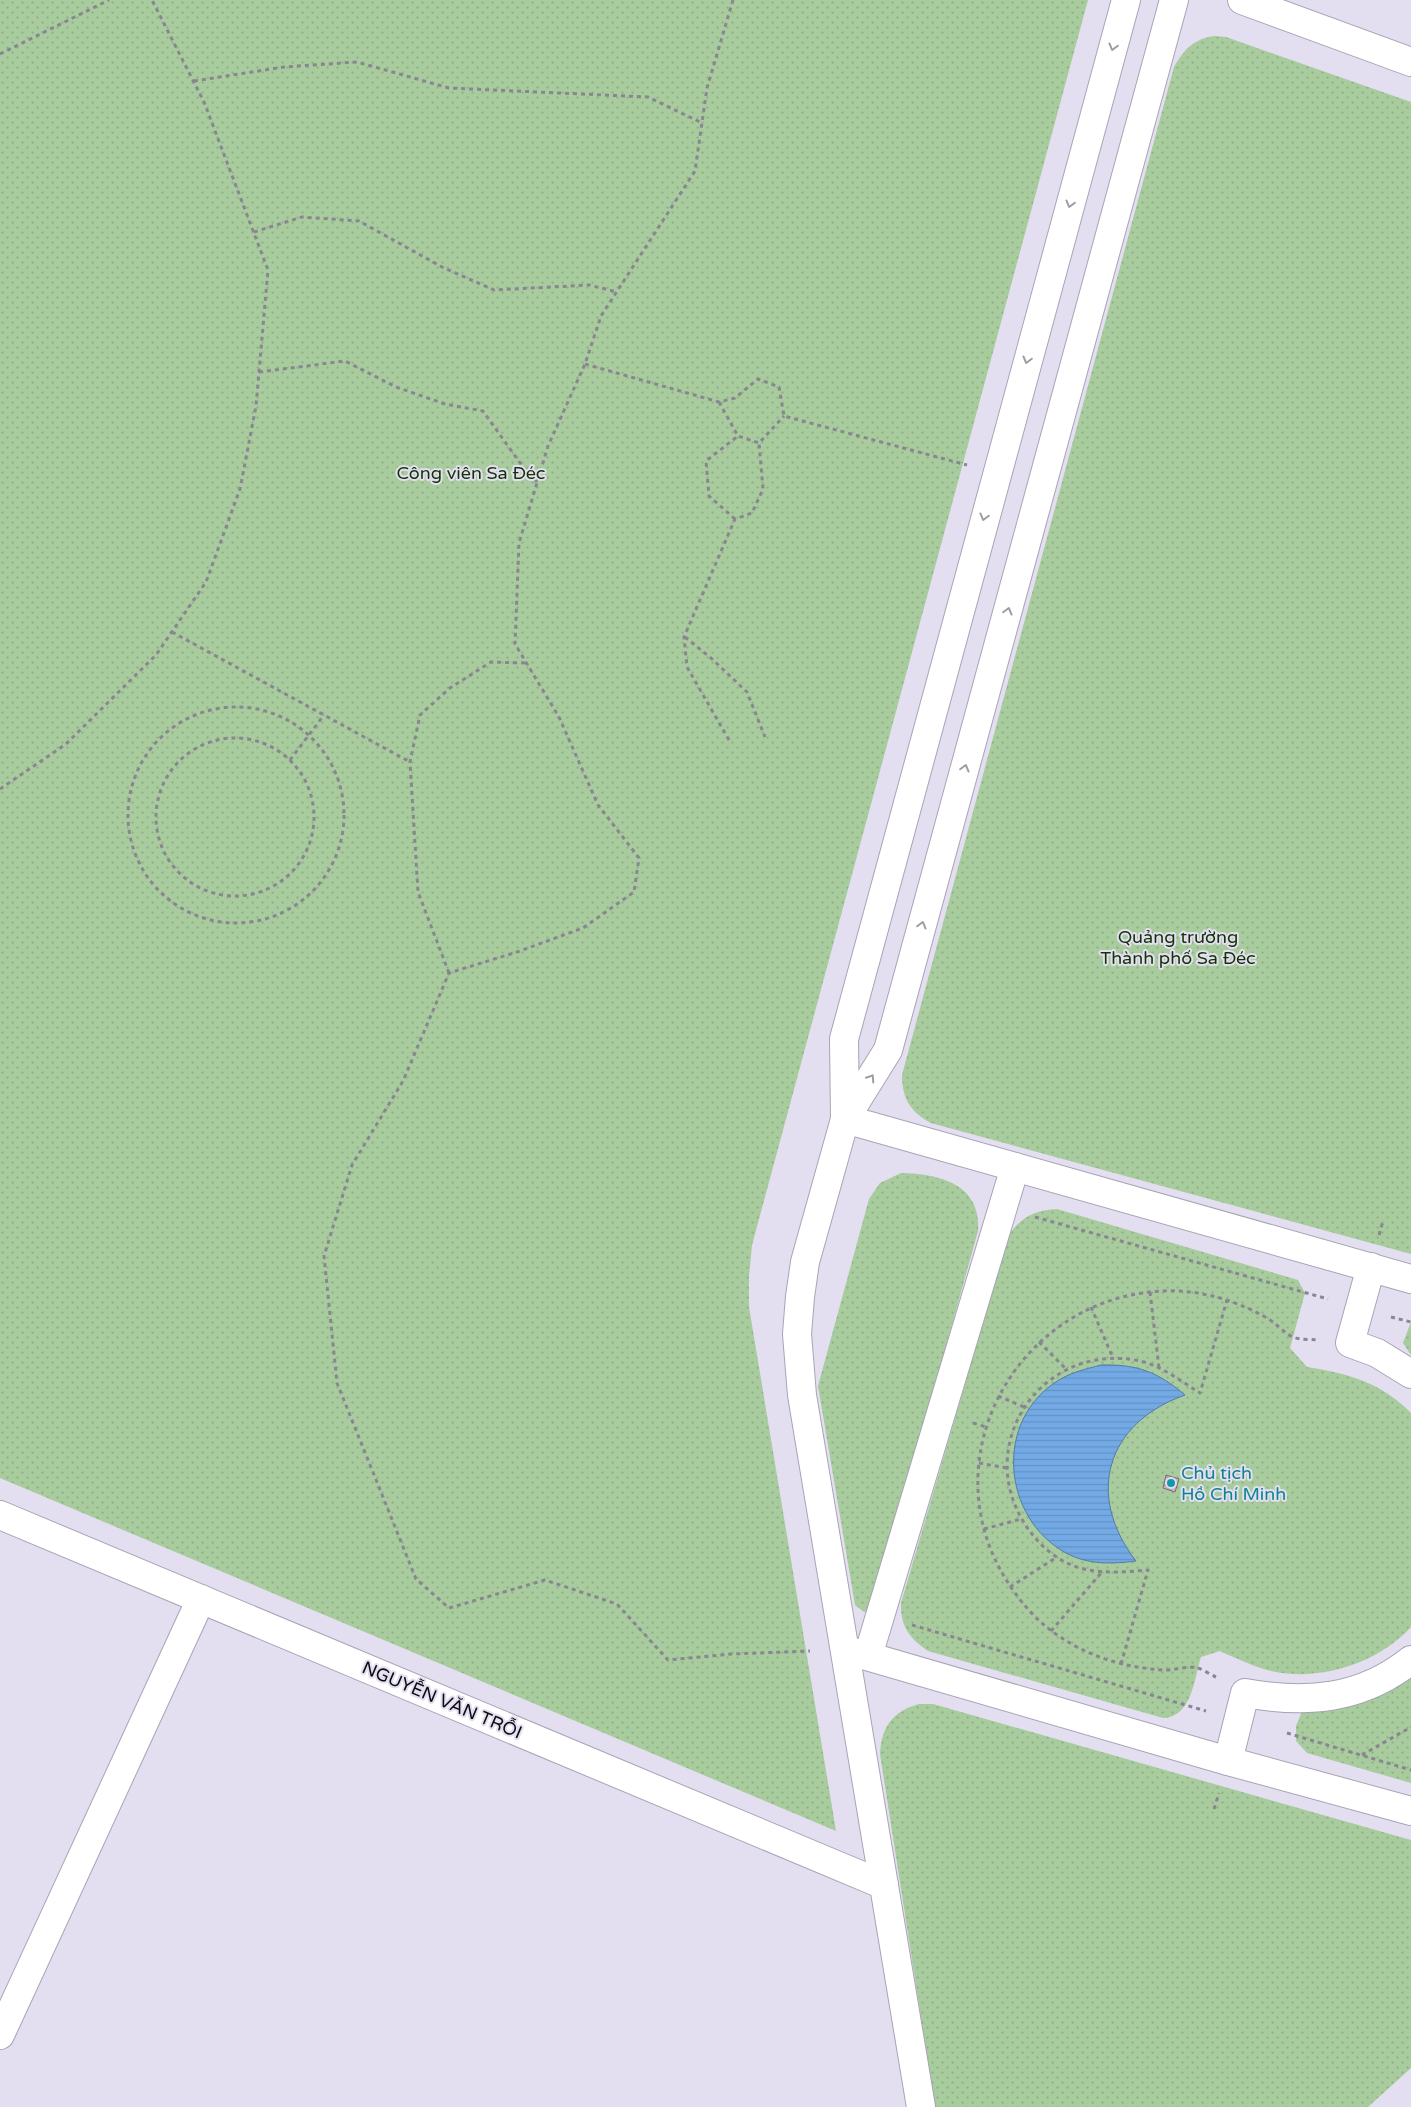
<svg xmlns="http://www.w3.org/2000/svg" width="1411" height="2107" font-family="'Varela Round',sans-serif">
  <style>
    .park { fill: url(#park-dots) }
    .water { fill: url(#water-rules); stroke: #547aa6 }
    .building { fill: url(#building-cross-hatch); stroke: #7d6c73 }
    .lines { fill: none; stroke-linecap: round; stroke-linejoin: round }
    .minor-casing { stroke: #a8a4b5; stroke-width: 30 }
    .tertiary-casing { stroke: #a8a4b5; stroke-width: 30 }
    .path { stroke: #898592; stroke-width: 3; stroke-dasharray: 4 4; stroke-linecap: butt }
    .minor { stroke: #fff; stroke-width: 28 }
    .tertiary { stroke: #fff; stroke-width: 28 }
    .oneway { stroke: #9e9da0 }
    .culture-dot { fill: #0f9aa8; stroke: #e3def0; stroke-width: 2 }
    .labels { text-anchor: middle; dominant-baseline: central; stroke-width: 4; stroke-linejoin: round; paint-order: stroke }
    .park-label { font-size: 18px; fill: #133305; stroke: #e3def0 }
    .culture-label { font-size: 18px; fill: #0d838f; stroke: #e3def0; text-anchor: start }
    .street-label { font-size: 18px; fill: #0d0b11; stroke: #e3def0 }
  </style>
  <defs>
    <pattern id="park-dots" width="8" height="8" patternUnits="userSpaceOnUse" patternTransform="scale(1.25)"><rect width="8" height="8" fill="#a8cc9d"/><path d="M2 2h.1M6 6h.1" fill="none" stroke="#8fae86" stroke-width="1.8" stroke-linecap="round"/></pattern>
    <pattern id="water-rules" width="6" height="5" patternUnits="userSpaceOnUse" patternTransform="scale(1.25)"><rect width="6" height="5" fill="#73aae6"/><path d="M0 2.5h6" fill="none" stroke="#6291c4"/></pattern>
    <pattern id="building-cross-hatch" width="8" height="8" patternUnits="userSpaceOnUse" patternTransform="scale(1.25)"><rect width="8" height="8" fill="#c8b5bd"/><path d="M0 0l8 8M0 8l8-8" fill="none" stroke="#ab9aa1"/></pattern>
  </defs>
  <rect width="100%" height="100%" fill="#e3def0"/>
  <g class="park">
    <path d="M 0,0 L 1088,0 L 752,1245 L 749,1276 L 749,1307 L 836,1831 L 0,1478 Z"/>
    <path d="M 1214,36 L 1226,37 L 1411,102 L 1411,1254 L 931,1123 C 910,1112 902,1098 902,1075 L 1174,67 C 1184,49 1194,39 1214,36 Z"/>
    <path d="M 901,1173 C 940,1174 981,1184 978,1231 L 874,1605 L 870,1610 L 864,1612 L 855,1605 L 818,1386 L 869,1199 L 880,1183 Z"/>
    <path d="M 1057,1209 L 1298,1280 L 1305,1293 L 1290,1348 L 1307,1367 C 1347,1373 1382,1383 1411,1413 L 1411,1627 C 1380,1661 1328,1679 1282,1673 C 1260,1670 1240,1660 1220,1651 L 1201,1657 C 1194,1679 1192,1717 1163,1718 L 928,1651 C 910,1639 900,1626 901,1603 L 1009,1234 C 1022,1217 1035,1210 1057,1209 Z"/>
    <path d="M 1411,1322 L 1411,1355 L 1403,1343 Z"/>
    <path d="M 1411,1676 L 1411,1783 L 1307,1753 L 1296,1741 L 1296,1726 L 1303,1709 Z"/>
    <path d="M 919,1704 L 933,1704 L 1411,1840 L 1411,2068 L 1368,2107 L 935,2107 L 880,1754 C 881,1727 893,1711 919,1704 Z"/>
  </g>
  <path class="water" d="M 1101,1365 C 1137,1364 1158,1372 1185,1395 C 1106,1423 1085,1495 1136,1561 C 1113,1564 1088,1565 1066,1553 C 1002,1518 993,1420 1059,1380 C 1072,1372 1086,1369 1101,1365 Z"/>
  <path class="building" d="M 1166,1475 L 1179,1479 L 1175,1492 L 1163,1488 Z"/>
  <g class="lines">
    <g class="minor-casing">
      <g id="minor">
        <path d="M 845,1119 L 888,1050 L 1174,0"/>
        <path d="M 845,1119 L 1411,1279"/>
        <path d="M 1371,1267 L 1350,1343 L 1377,1353 L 1411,1374"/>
        <path d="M 0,1515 L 884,1885"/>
        <path d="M 846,1650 L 1228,1761 L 1411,1811"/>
        <path d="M 868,1656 L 1015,1167"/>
        <path d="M 1228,1761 L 1245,1693 C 1306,1704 1361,1700 1411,1660"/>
        <path d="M 0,2035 L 201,1599"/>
        <path d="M 921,2107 L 802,1395 L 797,1334 L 800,1297 L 805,1262 L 845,1119 L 844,1039 L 1126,0"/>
      </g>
    </g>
    <g class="tertiary-casing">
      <path id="tertiary" d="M 1242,0 L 1411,62"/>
    </g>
    <g class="path">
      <path d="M 733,0 L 707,88 L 695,171 L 601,316 L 585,364 L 548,446 L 519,543 L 515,644 L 559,717 L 598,805 L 639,858 L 634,892 L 583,928 L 517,952 L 449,973 L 403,1081 L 352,1165 L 324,1256 L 337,1383 L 416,1579 L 449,1608 L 545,1580 L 617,1604 L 668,1660 L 731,1654 L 810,1651"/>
      <path d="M 0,54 L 109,0"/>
      <path d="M 194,81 L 284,67 L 357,62 L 449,88 L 648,97 L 702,123"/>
      <path d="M 254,232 L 302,217 L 359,221 L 442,267 L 494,290 L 589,285 L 617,292"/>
      <path d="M 585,364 L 719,402 L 735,398 L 758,379 L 779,387 L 784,416 L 967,465"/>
      <path d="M 259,372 L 345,361 L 396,387 L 445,404 L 483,411 L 523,467 L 537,482"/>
      <path d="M 719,402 L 738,436 L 759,443 L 784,416"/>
      <path d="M 735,519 L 709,496 L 706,461 L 738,436"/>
      <path d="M 172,632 L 410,762"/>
      <path d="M 685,637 L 711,658 L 747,692 L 765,737"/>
      <circle cx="236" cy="815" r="108"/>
      <circle cx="235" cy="817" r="79"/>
      <path d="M 729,740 L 687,667 L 684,637 L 735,519 L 752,513 L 763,489 L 759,443"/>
      <path d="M 290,760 L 324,715"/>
      <path d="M 0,789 L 66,744 L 156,655 L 206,582 L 240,489 L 256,406 L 268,270 L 204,102 L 152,0"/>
      <path d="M 449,973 L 418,892 L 410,762 L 420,715 L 450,688 L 491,662 L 526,663"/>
      <path d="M 1035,1217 L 1328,1299"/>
      <path d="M 1379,1235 L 1383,1221"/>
      <path d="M 1150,1292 L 1159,1368"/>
      <path d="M 1091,1307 L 1113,1358"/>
      <path d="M 1391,1317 L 1411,1322"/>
      <path d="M 1039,1342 L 1067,1370"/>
      <path d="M 998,1396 L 1024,1407"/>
      <path d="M 973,1423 L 986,1427"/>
      <path d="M 979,1463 L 1007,1468"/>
      <path d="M 984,1529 L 1021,1519"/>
      <path d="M 1010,1587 L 1057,1557"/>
      <path d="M 912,1625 L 1206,1711"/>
      <path d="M 1051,1631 L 1102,1572"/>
      <path d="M 1121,1664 L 1148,1570 C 1125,1572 1102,1574 1080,1568 C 1059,1562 1041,1547 1029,1530 C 969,1448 1041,1340 1140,1361 C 1162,1366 1182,1382 1200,1393 L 1227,1300"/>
      <path d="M 1216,1677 C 1211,1675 1204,1670 1198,1668 C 1188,1665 1173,1671 1162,1670 C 1122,1667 1086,1656 1053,1632 C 1031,1616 1014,1594 1001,1571 C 935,1452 1018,1306 1150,1292 C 1191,1287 1232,1298 1267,1318 C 1276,1323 1284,1333 1293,1337 C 1300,1340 1310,1339 1317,1340"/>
      <path d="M 1287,1733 L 1411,1770"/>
      <path d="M 1362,1755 L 1411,1727"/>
      <path d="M 1214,1809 L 1219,1793"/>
    </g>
    <use href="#minor" class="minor"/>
    <use href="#tertiary" class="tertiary"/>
  </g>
  <defs><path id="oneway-chevron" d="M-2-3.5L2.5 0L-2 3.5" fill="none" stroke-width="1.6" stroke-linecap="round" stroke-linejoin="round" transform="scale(1.25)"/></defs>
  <g class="oneway">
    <use href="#oneway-chevron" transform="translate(1113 47) rotate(105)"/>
    <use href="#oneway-chevron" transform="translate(1070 204) rotate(105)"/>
    <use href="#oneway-chevron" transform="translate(1027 360) rotate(105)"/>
    <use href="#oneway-chevron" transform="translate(984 517) rotate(105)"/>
    <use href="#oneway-chevron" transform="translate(1008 611) rotate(-75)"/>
    <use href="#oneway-chevron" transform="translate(965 768) rotate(-75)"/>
    <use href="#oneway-chevron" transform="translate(922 925) rotate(-75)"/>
    <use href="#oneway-chevron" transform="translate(871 1078) rotate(-57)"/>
  </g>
  <circle class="culture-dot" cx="1171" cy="1483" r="5"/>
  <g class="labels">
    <g class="park-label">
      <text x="471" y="473">Công viên Sa Đéc</text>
      <text x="1178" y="937">Quảng trường<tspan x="1178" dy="21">Thành phố Sa Đéc</tspan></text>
    </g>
    <g class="culture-label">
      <text x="1181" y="1473">Chủ tịch<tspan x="1181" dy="21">Hồ Chí Minh</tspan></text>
    </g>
    <g class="street-label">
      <text transform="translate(442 1700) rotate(23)">NGUYỄN VĂN TRỖI</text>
    </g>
  </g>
</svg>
